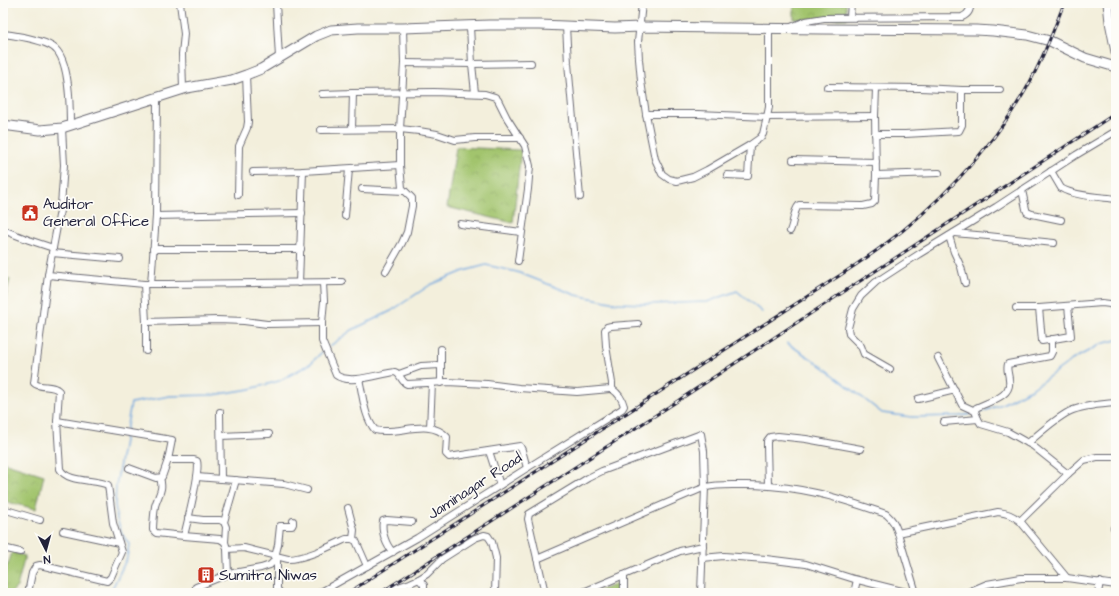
<svg xmlns="http://www.w3.org/2000/svg" width="1119" height="596" font-family="'Architects Daughter',sans-serif">
  <style>
    .grass { fill: url(#grass-tufts); stroke: #627354 }
    .park { fill: url(#park-crowns); stroke: #627354 }
    .lines { fill: none; stroke-linecap: round; stroke-linejoin: round }
    .stream { stroke: #72a7df; stroke-width: 1.5 }
    .street-casing { stroke: #6b6a73; stroke-width: 8 }
    .secondary-casing { stroke: #6b6a73; stroke-width: 11 }
    .street { stroke: #fff; stroke-width: 6 }
    .secondary { stroke: #fff; stroke-width: 9 }
    .rail-casing { stroke: #22223b; stroke-width: 3 }
    .rail { stroke: #fdfcf7; stroke-width: 1.5; stroke-dasharray: 4.5; stroke-linecap: butt }
    .labels { text-anchor: middle; dominant-baseline: central; stroke-width: 3.5; stroke-linejoin: round; paint-order: stroke }
    .poi-label { font-size: 15px; fill: #22223b; stroke: #fdfcf7; text-anchor: start }
    .street-label { font-size: 15px; fill: #22223b; stroke: #fdfcf7 }
  </style>
  <defs>
    <pattern id="grass-tufts" width="24" height="20" patternUnits="userSpaceOnUse"><rect width="24" height="20" fill="#a2c46d"/><path d="M3 7l-1-3M5 7V3M7 7l1-3M15 17l-1-3M17 17v-4M19 17l1-3" fill="none" stroke="#8ba85f"/></pattern>
    <pattern id="park-crowns" width="20" height="18" patternUnits="userSpaceOnUse"><rect width="20" height="18" fill="#a2c46d"/><path d="M2 6a3 3 0 1 1 6 0M12 15a3 3 0 1 1 6 0" fill="none" stroke="#8ba85f"/></pattern>
  </defs>
  <rect width="100%" height="100%" fill="#fdfcf7"/>
  <filter id="ink" filterUnits="userSpaceOnUse"><feTurbulence type="fractalNoise" baseFrequency=".025" numOctaves="2"/><feDisplacementMap in="SourceGraphic" scale="8" xChannelSelector="R" yChannelSelector="G"/><feConvolveMatrix kernelMatrix="1 2 1 2 8 2 1 2 1" color-interpolation-filters="sRGB"/></filter>
  <filter id="wash" filterUnits="userSpaceOnUse"><feTurbulence type="fractalNoise" baseFrequency=".012" numOctaves="4" result="noise"/><feDisplacementMap in="SourceGraphic" scale="16" xChannelSelector="R" yChannelSelector="G"/><feGaussianBlur stdDeviation="0.9" result="paint"/><feColorMatrix in="noise" values="0 0 0 0 0 0 0 0 0 0 0 0 0 0 0 0 0 1.4 0 .05"/><feComposite in="paint" operator="in"/></filter>
  <g filter="url(#wash)">
    <rect width="100%" height="100%" fill="#f3efdc"/>
    <path class="grass" d="M 12,552 L 25,556 L 17,587 L 11,593 L 5,593 L 3,592 L 3,565 L 8,565 Z"/>
    <g class="park">
      <path d="M 794,3 L 846,3 L 847,19 L 794,19 Z"/>
      <path d="M 456,147 L 521,150 L 513,223 L 447,207 Z"/>
      <path d="M 3,277 L 10,279 L 3,309 Z"/>
      <path d="M 3,462 L 44,475 L 36,509 L 3,501 Z"/>
      <path d="M 619,583 L 618,593 L 594,593 Z"/>
    </g>
    <g class="lines">
      <g class="stream">
        <path d="M 787,343 L 822,366 L 882,413 L 912,417 L 960,416 L 971,414"/>
        <path d="M 330,346 L 352,330 L 391,311 L 430,285 L 464,271 L 486,265 L 517,272 L 576,295 L 616,303 L 650,304 L 707,302 L 737,291 L 762,312"/>
        <path d="M 982,412 L 1002,404 L 1033,388 L 1072,360 L 1101,344 L 1116,340"/>
        <path d="M 126,431 L 131,403 L 170,396 L 213,395 L 250,389 L 279,381 L 310,364 L 322,352"/>
        <path d="M 110,593 L 127,558 L 129,544 L 122,534 L 117,519 L 115,505 L 116,486 L 125,435"/>
      </g>
    </g>
  </g>
  <g filter="url(#ink)">
    <g class="lines">
      <g class="street-casing">
        <g id="street">
          <path d="M 180,3 L 184,34 L 182,54 L 183,89"/>
          <path d="M 276,3 L 279,58"/>
          <path d="M 642,3 L 638,42 L 639,59 L 641,81 L 646,114 L 655,159 L 662,174 L 669,179 L 677,181 L 693,177 L 707,170 L 750,145 L 760,138 L 763,134 L 767,117 L 875,116"/>
          <path d="M 850,17 L 851,3"/>
          <path d="M 470,26 L 472,64 L 531,63"/>
          <path d="M 566,26 L 568,63 L 580,197"/>
          <path d="M 791,27 L 806,21 L 824,18 L 962,17 C 969,14 970,10 971,3"/>
          <path d="M 3,34 C 18,36 41,39 53,47 C 70,58 70,107 70,126"/>
          <path d="M 404,63 L 472,64 L 475,93"/>
          <path d="M 827,87 L 921,88 L 962,90 L 1000,90"/>
          <path d="M 322,94 L 353,93 L 434,92 L 485,94 L 495,97 L 498,100 L 507,118 L 525,146 L 530,166 L 528,189 L 518,261"/>
          <path d="M 646,114 L 698,114 L 767,117 L 769,107 L 769,28"/>
          <path d="M 352,129 L 353,93"/>
          <path d="M 321,130 L 400,129 L 419,131 L 437,134 L 455,140 L 475,138 L 520,138"/>
          <path d="M 875,134 L 905,134 L 959,131 L 962,125 L 962,90"/>
          <path d="M 793,160 L 876,162"/>
          <path d="M 1051,171 L 1061,188 C 1073,196 1101,197 1116,199"/>
          <path d="M 253,172 L 303,171 L 400,165"/>
          <path d="M 727,175 L 748,176 L 750,145"/>
          <path d="M 876,175 L 939,173"/>
          <path d="M 362,189 L 404,191"/>
          <path d="M 1022,190 L 1026,209 L 1027,212 L 1032,214 L 1061,220"/>
          <path d="M 238,195 L 239,146 L 247,128 L 248,122 L 246,75"/>
          <path d="M 156,216 L 302,213"/>
          <path d="M 345,216 L 349,169"/>
          <path d="M 460,224 L 521,232"/>
          <path d="M 3,230 L 29,240 L 53,248"/>
          <path d="M 790,231 C 794,223 793,211 799,205 L 863,206 L 872,204 L 875,201 L 876,175 L 875,116 L 876,88"/>
          <path d="M 954,233 L 988,236 L 1054,243"/>
          <path d="M 949,236 L 954,252 L 961,267 L 965,283"/>
          <path d="M 153,249 L 301,249"/>
          <path d="M 52,253 L 120,259"/>
          <path d="M 386,271 L 402,243 L 407,232 L 412,206 L 412,198 L 402,188 L 400,165 L 400,129 L 404,63 L 403,28"/>
          <path d="M 48,275 L 144,284 L 166,284 L 342,282"/>
          <path d="M 299,283 L 303,171"/>
          <path d="M 323,283 L 324,301 L 322,323 L 322,341 L 336,375 C 349,385 379,374 395,372 C 401,374 401,382 407,384 L 447,382 L 487,384 L 519,388 L 577,392 L 610,389 L 612,389 L 612,383 L 606,346 L 605,330 L 607,327 L 611,326 L 638,324"/>
          <path d="M 144,284 L 146,322 L 146,351"/>
          <path d="M 151,284 L 156,216 L 157,97"/>
          <path d="M 1016,308 L 1039,308 L 1102,303 L 1110,304 L 1116,309"/>
          <path d="M 1039,308 L 1042,341 L 1071,336 L 1068,306"/>
          <path d="M 146,322 L 217,320 L 244,321 L 267,324 L 322,323"/>
          <path d="M 1052,339 L 1052,352 L 1050,356 L 1008,364 C 1006,370 1009,374 1009,380 C 1012,397 989,401 976,408 L 975,411 L 978,419 L 981,424 L 1008,432 L 1033,446 L 1068,474"/>
          <path d="M 938,358 L 962,405 L 975,411"/>
          <path d="M 890,369 L 864,354 L 861,346 L 849,334 L 848,328 L 853,309 L 861,296 L 876,282 L 919,254 L 996,207 L 1076,155 L 1116,131"/>
          <path d="M 399,374 L 421,366 L 441,365"/>
          <path d="M 359,379 C 363,395 364,417 375,430 C 397,436 429,417 447,437 L 446,454 L 449,457 L 520,446 L 522,450 L 527,468"/>
          <path d="M 441,383 L 441,349"/>
          <path d="M 918,399 L 955,390"/>
          <path d="M 220,412 L 221,479"/>
          <path d="M 57,421 L 172,440 L 168,460 L 162,477 L 156,478 L 129,468"/>
          <path d="M 944,422 L 978,419"/>
          <path d="M 430,428 L 432,383"/>
          <path d="M 221,436 L 269,434"/>
          <path d="M 1028,443 C 1040,433 1059,415 1073,410 C 1087,405 1101,404 1116,403"/>
          <path d="M 489,451 L 500,485"/>
          <path d="M 168,460 L 194,460 L 197,461 C 201,469 187,524 184,536"/>
          <path d="M 197,477 L 284,484 L 307,490"/>
          <path d="M 160,478 C 164,490 158,495 155,506 C 154,514 153,522 153,530 L 156,533 L 184,536 L 220,539 L 225,542 L 227,549 L 244,548 L 288,559 C 305,559 331,546 346,539 L 352,539 L 356,541 L 367,566"/>
          <path d="M 768,485 L 767,446 L 767,441 L 770,437 L 778,436 L 806,439 L 861,449"/>
          <path d="M 348,508 L 354,530 L 353,539"/>
          <path d="M 3,509 L 40,520"/>
          <path d="M 188,518 L 203,520 L 220,520 L 224,522 L 226,527 L 225,542"/>
          <path d="M 1020,521 L 1068,474 L 1084,460 L 1097,457 L 1116,457"/>
          <path d="M 224,522 L 236,480"/>
          <path d="M 1114,528 L 1116,527"/>
          <path d="M 63,531 L 119,543"/>
          <path d="M 3,548 L 20,552"/>
          <path d="M 227,549 L 228,574"/>
          <path d="M 393,552 C 386,546 381,531 383,521 L 387,520 L 412,522"/>
          <path d="M 277,557 L 277,589 L 280,593"/>
          <path d="M 702,558 L 724,556 L 766,559 L 806,564 L 854,579 L 910,593"/>
          <path d="M 537,559 L 688,494 C 694,492 700,489 706,487 C 718,484 732,485 745,485 C 798,485 837,497 886,514 C 893,520 895,524 898,533"/>
          <path d="M 419,579 L 424,585 L 424,593"/>
          <path d="M 196,587 L 228,574 L 261,568 L 270,565 L 274,561 L 278,545 L 280,526 L 292,526 L 293,524 L 293,521"/>
          <path d="M 28,593 L 32,573 L 36,566 L 40,565 L 107,581 L 111,577 L 122,552 L 113,523 L 108,485 C 96,479 67,483 60,469 L 57,421 L 59,391 C 53,384 40,389 34,383 L 48,275 L 61,205 L 64,165 L 62,128"/>
          <path d="M 319,593 L 417,538 L 527,468 L 622,409 L 624,406 C 622,398 618,393 612,389"/>
          <path d="M 389,593 L 398,587 L 410,583 L 419,579 L 427,574 L 442,559 L 475,538 L 484,535 L 488,536 L 492,542 L 496,558 L 495,593"/>
          <path d="M 545,593 L 528,519 L 529,514 L 588,478 L 602,471 L 701,434 L 704,451 L 705,487 L 701,593"/>
          <path d="M 581,593 L 624,575 L 680,551 L 703,546"/>
          <path d="M 624,593 L 624,575"/>
          <path d="M 854,593 L 857,580"/>
          <path d="M 916,593 L 898,533 L 998,512 C 1007,513 1012,515 1020,521 L 1067,578"/>
          <path d="M 966,593 L 987,584 L 1021,578 L 1067,578 L 1116,585"/>
          <path d="M 1098,593 L 1100,582"/>
        </g>
      </g>
      <g class="secondary-casing">
        <g id="secondary">
          <path d="M 1108,3 L 1110,22 L 1116,52"/>
          <path d="M 3,125 L 40,130 L 62,128 L 187,88 L 232,80 L 246,75 L 261,69 L 316,36 L 331,30 L 358,28 L 403,28 L 489,25 L 540,25 L 615,28 L 640,27 L 823,29 L 976,30 L 993,31 L 1027,35 L 1050,41 L 1085,58 L 1112,66 L 1116,66"/>
        </g>
      </g>
      <use href="#street" class="street"/>
      <use href="#secondary" class="secondary"/>
      <g class="rail-casing">
        <g id="rail">
          <path d="M 348,593 L 842,274 C 855,265 868,257 880,248 C 934,209 991,150 1025,91 C 1041,63 1053,33 1064,3"/>
          <path d="M 380,593 L 676,402 L 1116,113"/>
        </g>
      </g>
      <use href="#rail" class="rail"/>
    </g>
  </g>
  <defs>
    <g id="civic-square" transform="scale(0.9)"><rect x="-9" y="-9" width="18" height="18" rx="4" fill="#c8321e" stroke="#fdfcf7"/><path d="M-.6-6.5H3V-4.5H.6V-3L4-1V1h2V6H-6V1h2V-1L-.6-3ZM-1.2 2.5V6h2.4V2.5Z" fill="#fff"/></g>
    <g id="building-square" transform="scale(0.9)"><rect x="-9" y="-9" width="18" height="18" rx="4" fill="#c8321e" stroke="#fdfcf7"/><path d="M-4-6H4V6H1V3H-1V6H-4ZM-2.5-4.3h1.7v1.8h-1.7ZM.8-4.3h1.7v1.8H.8ZM-2.5-1h1.7V.8h-1.7ZM.8-1h1.7V.8H.8Z" fill="#fff"/></g>
  </defs>
  <g fill-rule="evenodd">
    <use href="#civic-square" x="30" y="213"/>
    <use href="#building-square" x="206" y="575"/>
  </g>
  <g class="labels">
    <g class="poi-label">
      <text x="43" y="204">Auditor<tspan x="43" dy="17">General Office</tspan></text>
      <text x="219" y="575">Sumitra Niwas</text>
    </g>
    <g class="street-label">
      <text transform="translate(475 486) rotate(-33)">Jaminagar Road</text>
    </g>
  </g>
  <rect width="1119" height="596" fill="none" stroke="#fdfcf7" stroke-width="16"/>
  <g transform="translate(46 550) rotate(174)" stroke="#fdfcf7" stroke-width="3" paint-order="stroke">
  <path d="M0-3L7 15L0 10L-7 15Z" fill="#22223b"/>
  <text y="-6" font-size="11" font-weight="bold" text-anchor="middle" fill="#22223b">N</text>
  </g>
</svg>
